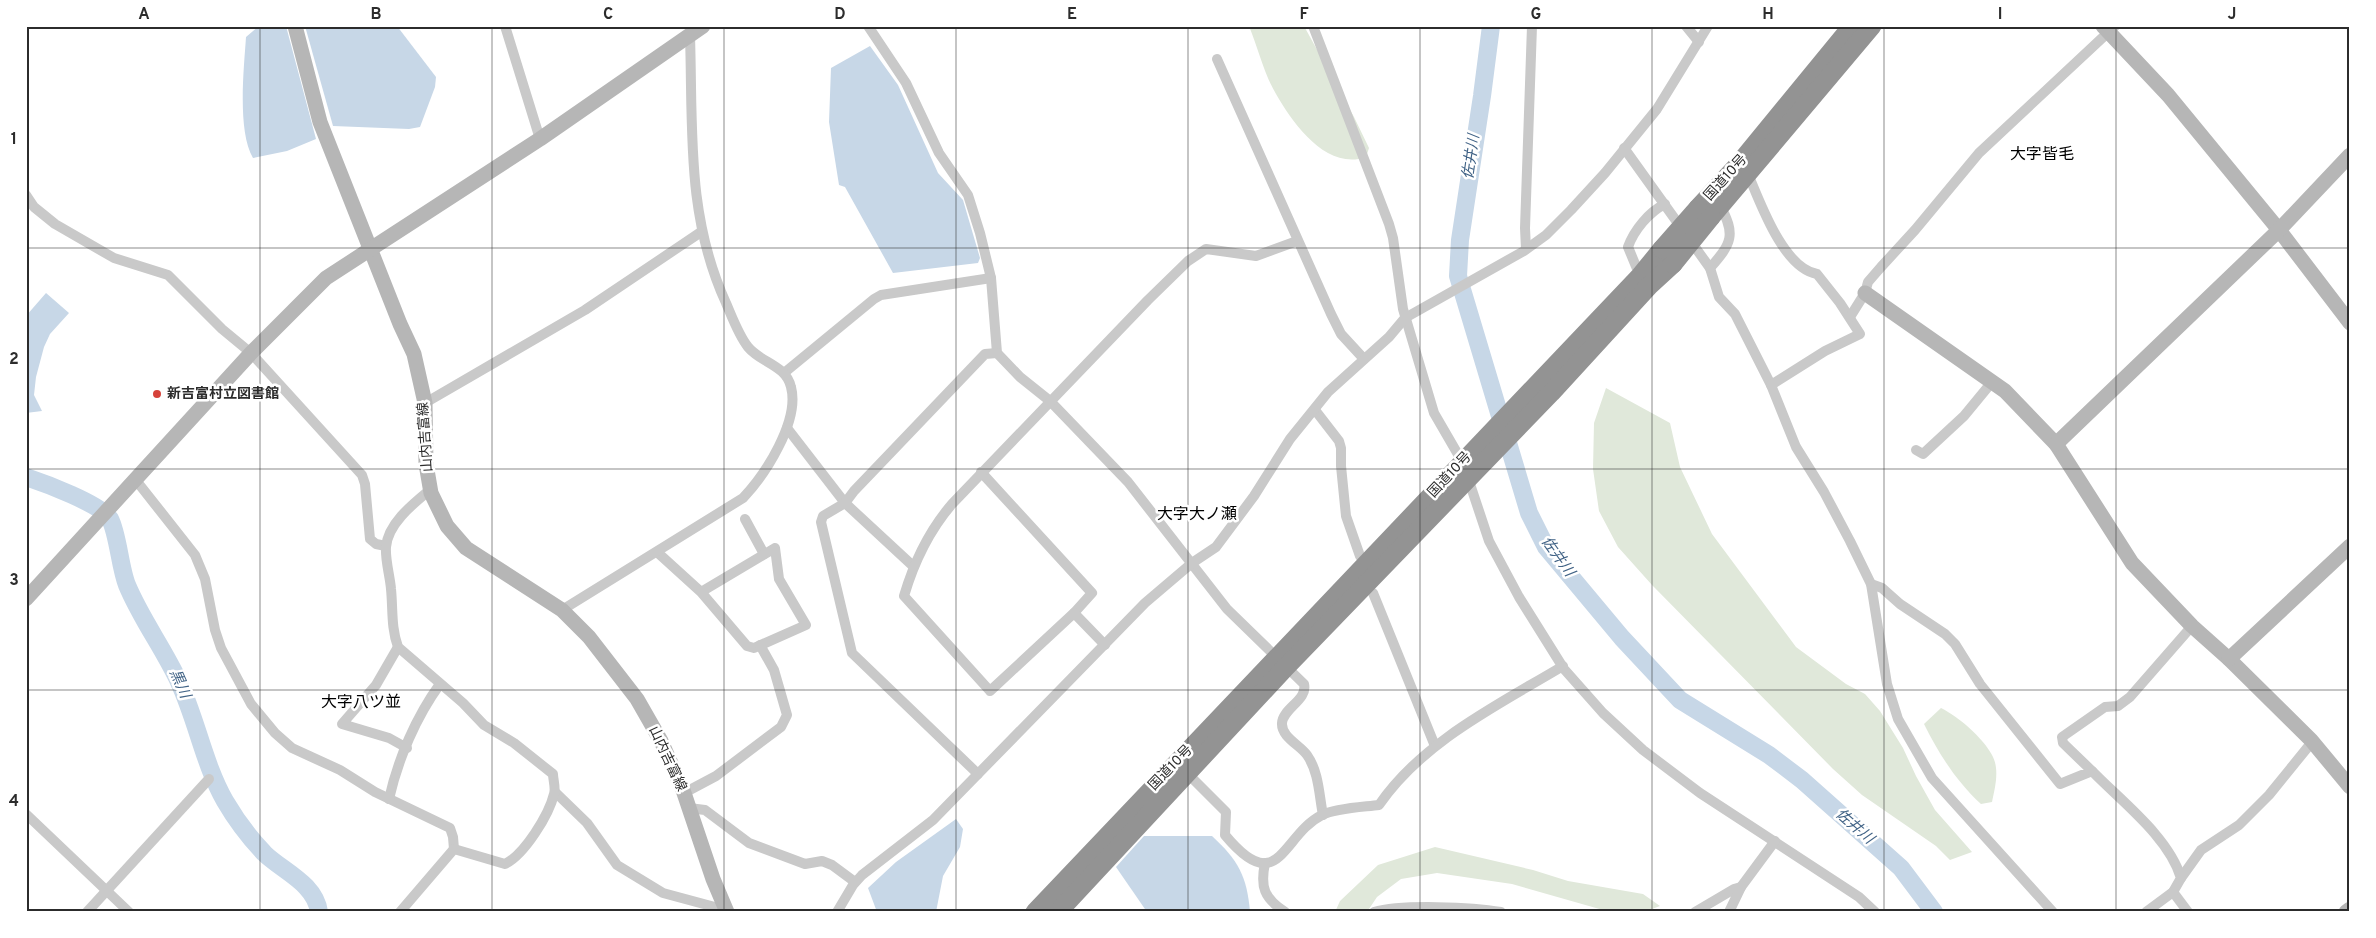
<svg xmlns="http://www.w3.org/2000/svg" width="2376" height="938" font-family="Overpass,'Noto Sans JP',sans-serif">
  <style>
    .green { fill: #e0e8da }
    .water { fill: #c7d7e7 }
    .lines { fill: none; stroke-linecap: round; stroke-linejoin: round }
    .river { stroke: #c7d7e7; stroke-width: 18 }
    .street { stroke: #c9c9c9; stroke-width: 10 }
    .secondary { stroke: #b6b6b6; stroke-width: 15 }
    .highway { stroke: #939393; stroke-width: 19 }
    .highway-bridge { stroke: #939393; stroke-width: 19 }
    .grid { fill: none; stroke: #2c2c2c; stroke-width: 1; stroke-opacity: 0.55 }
    .poi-dot { fill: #d6423a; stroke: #fff; stroke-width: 2 }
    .labels { text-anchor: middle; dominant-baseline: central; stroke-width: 5; stroke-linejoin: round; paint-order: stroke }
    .street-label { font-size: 14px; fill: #2c2c2c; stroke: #fff }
    .poi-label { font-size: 14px; font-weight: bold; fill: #2c2c2c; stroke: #fff; text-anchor: start }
    .water-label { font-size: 15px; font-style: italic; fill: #416386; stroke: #fff }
    .quarter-label { font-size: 16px; fill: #000; stroke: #fff }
    .neatline { fill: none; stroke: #2c2c2c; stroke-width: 2 }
    .grid-label { font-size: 16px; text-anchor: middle; font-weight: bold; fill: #2c2c2c }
  </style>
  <rect width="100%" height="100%" fill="#fff"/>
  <g class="green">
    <path d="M 1249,26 L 1304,26 L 1354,117 L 1369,148 L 1366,157 C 1327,171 1293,124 1276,94 C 1264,74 1258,48 1249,26 Z"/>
    <path d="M 1606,388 L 1670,423 L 1680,467 L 1712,534 L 1796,647 L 1846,684 L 1865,694 L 1880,711 L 1903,748 L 1916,776 L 1935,810 L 1972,852 L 1950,860 L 1936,846 L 1862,795 L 1833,769 L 1652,585 L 1618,547 L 1599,511 L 1593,469 L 1594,423 Z"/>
    <path d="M 1941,708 C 1959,717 1983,738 1992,755 C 2000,769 1995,788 1992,802 L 1981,804 C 1956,781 1939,754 1924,724 Z"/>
    <path d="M 1435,847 L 1533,870 L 1568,881 L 1643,894 L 1660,906 L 1644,912 L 1610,912 L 1512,884 L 1437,873 L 1401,879 L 1377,897 L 1367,912 L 1335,912 L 1340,901 L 1378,865 Z"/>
  </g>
  <g class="water">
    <path d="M 259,26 L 286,26 L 316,139 L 287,151 L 253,158 C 237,131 244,68 246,37 Z"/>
    <path d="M 305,26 L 397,26 L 436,77 L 435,87 L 420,127 L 409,129 L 333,126 Z"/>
    <path d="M 870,46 L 898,85 L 938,173 L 963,200 L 980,258 L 978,263 L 893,273 L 845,187 L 839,185 L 829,122 L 831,68 Z"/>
    <path d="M 46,293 L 69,313 L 50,334 L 44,347 L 36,377 L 34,395 L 42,411 L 26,413 L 26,316 Z"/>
    <path d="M 956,819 L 963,829 L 960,847 L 943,876 L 936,912 L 877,912 L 868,888 L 896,862 Z"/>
    <path d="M 1144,836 L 1212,836 C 1238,860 1247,876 1250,912 L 1147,912 L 1116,867 Z"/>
  </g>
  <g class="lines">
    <g class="river">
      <path d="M 1491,26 L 1482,96 L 1460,240 L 1458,276 L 1529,513 L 1546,547 L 1622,638 L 1680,700 L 1769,755 L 1802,780 L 1901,868 L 1934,912"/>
      <path d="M 26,477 C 44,483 101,504 110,519 C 118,534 120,568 127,585 C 141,619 164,649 179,682 C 197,721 204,764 225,801 C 236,820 249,837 264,853 C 282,871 315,883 319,912"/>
    </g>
    <g class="street">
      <path d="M 505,26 L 540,139"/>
      <path d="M 868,26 L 906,83 L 939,153 L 968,195 L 980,233 L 991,278 L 997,353 L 1020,377 L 1050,401 L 1128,482 L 1227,609 L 1304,684 C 1308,700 1283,708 1282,723 C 1281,737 1300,745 1307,755 C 1319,772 1319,795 1323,815"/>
      <path d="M 1313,26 L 1389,224 L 1393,238 L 1403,309 L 1434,413 L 1463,463 L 1489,541 L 1519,597 L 1564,669 L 1603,713 L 1643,750 L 1700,793 L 1859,897 L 1875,912"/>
      <path d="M 1686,26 L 1699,42"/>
      <path d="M 1217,59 L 1331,314 L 1341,334 L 1364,359"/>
      <path d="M 1624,148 L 1710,268 L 1719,297 L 1735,314 L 1771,385 L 1796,447 L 1824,492 L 1850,541 L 1871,584 L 1887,684 L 1898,719 L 1932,778 L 2053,912"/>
      <path d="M 1748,174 C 1760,202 1783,268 1817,274 L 1840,303 L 1860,334 L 1825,351 L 1771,385"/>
      <path d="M 26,195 L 34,207 L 55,224 L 114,258 L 168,275 L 222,329 L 251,353 L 362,475 L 365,484 L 370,539 L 376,544 L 386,546"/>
      <path d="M 1526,249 L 1525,228 L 1532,26"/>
      <path d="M 1710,268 C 1732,243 1736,235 1720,205"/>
      <path d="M 1640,276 L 1628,247 C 1634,230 1649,212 1665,204"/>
      <path d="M 1850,317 L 1865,293 L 1868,282 L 1881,267 L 1915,230 L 1979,153 L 2115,26"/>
      <path d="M 784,373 L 874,299 L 881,295 L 991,278"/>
      <path d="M 425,403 L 585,310 L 701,232"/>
      <path d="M 1315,410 L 1339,441 L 1341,448 L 1341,466 L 1346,516 L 1360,556"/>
      <path d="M 787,428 L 845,503 L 913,566"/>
      <path d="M 1916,450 L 1923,454 L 1964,416 L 1992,382"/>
      <path d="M 981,472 L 1092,593 L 1074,613"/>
      <path d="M 135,479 L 195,555 L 205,579 L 215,630 L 221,648 L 251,704 L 275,733 L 292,748 L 340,770 L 375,792 L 450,828 L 453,837 L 454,849"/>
      <path d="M 745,519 L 764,554"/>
      <path d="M 657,552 L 701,592 L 747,646 L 754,648 L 806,625 L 779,579 L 775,548 L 701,592"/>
      <path d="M 1871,584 L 1882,588 L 1900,604 L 1945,634 L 1955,644 L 1980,684 L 2060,784 L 2092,771 L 2063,743 L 2062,737 L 2105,707 L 2118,706 L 2130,697 L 2192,626"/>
      <path d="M 1373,593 L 1435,746"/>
      <path d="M 562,610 L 743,498 C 765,475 800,421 791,387 C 786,365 761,363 748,347 C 739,336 732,317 726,303 C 686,216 693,129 690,36"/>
      <path d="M 1105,645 L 1074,613 L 990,691 L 904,596 C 914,562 928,532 952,504 L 1148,300 L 1188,261 L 1206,249 L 1256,256 L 1297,241"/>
      <path d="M 398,647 L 376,685 L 342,724 L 389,738 L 407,748"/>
      <path d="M 2092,771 C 2121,801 2169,837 2181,878 L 2173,892 L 2188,912"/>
      <path d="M 1187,773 L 1226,812 L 1225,835 C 1279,900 1282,835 1322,815 C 1336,808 1364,807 1379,805 C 1423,741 1498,705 1563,666"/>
      <path d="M 978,774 L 852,653 L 821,522 L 823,516 L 845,503 L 854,491 L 985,354 L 997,353"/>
      <path d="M 555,792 L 587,823 L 617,865 L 663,893 L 726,910"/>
      <path d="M 684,793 L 716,776 L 781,727 L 787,715 L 774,670 L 760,645"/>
      <path d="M 389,799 C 398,759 416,717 440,684"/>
      <path d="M 689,808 L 705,810 L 749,843 L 805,864 L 822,861 L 832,865 L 855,882"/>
      <path d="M 26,814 L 129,912"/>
      <path d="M 1265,863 C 1260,887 1264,898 1285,912"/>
      <path d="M 2181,878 L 2201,850 L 2239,825 L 2269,795 L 2312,742"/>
      <path d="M 87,912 L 209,779"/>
      <path d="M 400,912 L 454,849 L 505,864 C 524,855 549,815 554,794 C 556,788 553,780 553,774 L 514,743 L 484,725 L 463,703 L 398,647 C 391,628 393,609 391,589 C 390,576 385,560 386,547 C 388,523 414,503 431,489"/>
      <path d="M 837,912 L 853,885 L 862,875 L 933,820 L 1145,603 L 1192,563 L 1216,547 L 1254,496 L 1290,439 L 1328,392 L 1389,337 L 1405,318 L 1524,251 L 1546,235 L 1571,210 L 1605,173 L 1657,109 L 1708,26"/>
      <path d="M 1374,912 C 1401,904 1473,907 1501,912"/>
      <path d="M 1695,912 L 1734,889 L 1741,887"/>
      <path d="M 1729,912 L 1741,887 L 1775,841"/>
      <path d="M 2146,912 L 2173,892"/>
    </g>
    <g class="secondary">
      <path d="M 295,26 L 320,122 L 400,324 L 414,354 L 425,403 L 426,464 L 431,493 L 447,526 L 466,548 L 562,610 L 589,637 L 637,699 L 661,741 L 683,790 L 713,879 L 727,912"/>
      <path d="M 2103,26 L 2168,95 L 2279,230 L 2350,323"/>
      <path d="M 1865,293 L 2005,391 L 2056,444 L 2132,563 L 2192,626 L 2229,659 L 2311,740 L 2350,787"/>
      <path d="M 2056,444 L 2279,230 L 2350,155"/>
      <path d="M 26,599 L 251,353 L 326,278 L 540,139 L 703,26"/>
      <path d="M 2229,659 L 2350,546"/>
      <path d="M 2346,912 L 2350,909"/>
    </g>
    <g class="highway">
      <path d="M 1698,208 L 1738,165 L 1852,26"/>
      <path d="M 1711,217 L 1872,26"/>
      <path d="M 1035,912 L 1640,276 L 1662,249"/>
      <path d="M 1058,912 L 1286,667 L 1551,393 L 1649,286 L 1673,264"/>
    </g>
    <g class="highway-bridge">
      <path d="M 1662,249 L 1698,208"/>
      <path d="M 1673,264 L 1711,217"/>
    </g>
  </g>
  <path class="grid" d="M 260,26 L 260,912M 492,26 L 492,912M 724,26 L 724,912M 956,26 L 956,912M 1188,26 L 1188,912M 1420,26 L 1420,912M 1652,26 L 1652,912M 1884,26 L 1884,912M 2116,26 L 2116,912M 26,248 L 2350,248M 26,469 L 2350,469M 26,690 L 2350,690"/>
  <circle class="poi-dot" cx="157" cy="394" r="5"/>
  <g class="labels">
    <g class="street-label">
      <text transform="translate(1726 178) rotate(-48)">国道10号</text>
      <text transform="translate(426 437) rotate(-94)">山内吉富線</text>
      <text transform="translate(1450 475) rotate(-47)">国道10号</text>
      <text transform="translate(667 759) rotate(65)">山内吉富線</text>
      <text transform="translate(1171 768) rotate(-46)">国道10号</text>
    </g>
    <g class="poi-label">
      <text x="167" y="394">新吉富村立図書館</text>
    </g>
    <g class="water-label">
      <text transform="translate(1472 157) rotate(-82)">佐井川</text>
      <text transform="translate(1557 557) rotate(54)">佐井川</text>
      <text transform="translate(179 684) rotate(66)">黒川</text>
      <text transform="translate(1854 827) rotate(41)">佐井川</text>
    </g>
    <g class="quarter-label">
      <text x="2042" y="155">大字皆毛</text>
      <text x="1197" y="515">大字大ノ瀬</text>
      <text x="361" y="703">大字八ツ並</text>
    </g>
  </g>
  <rect width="2376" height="938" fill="none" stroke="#ffffff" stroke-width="55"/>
  <rect x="28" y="28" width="2320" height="882" class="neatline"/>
  <g class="grid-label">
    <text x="144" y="19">A</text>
    <text x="376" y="19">B</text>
    <text x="608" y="19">C</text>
    <text x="840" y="19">D</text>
    <text x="1072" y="19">E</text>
    <text x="1304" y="19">F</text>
    <text x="1536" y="19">G</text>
    <text x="1768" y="19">H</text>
    <text x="2000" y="19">I</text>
    <text x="2232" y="19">J</text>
    <text x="14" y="144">1</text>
    <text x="14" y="364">2</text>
    <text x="14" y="585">3</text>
    <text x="14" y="806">4</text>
  </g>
</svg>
